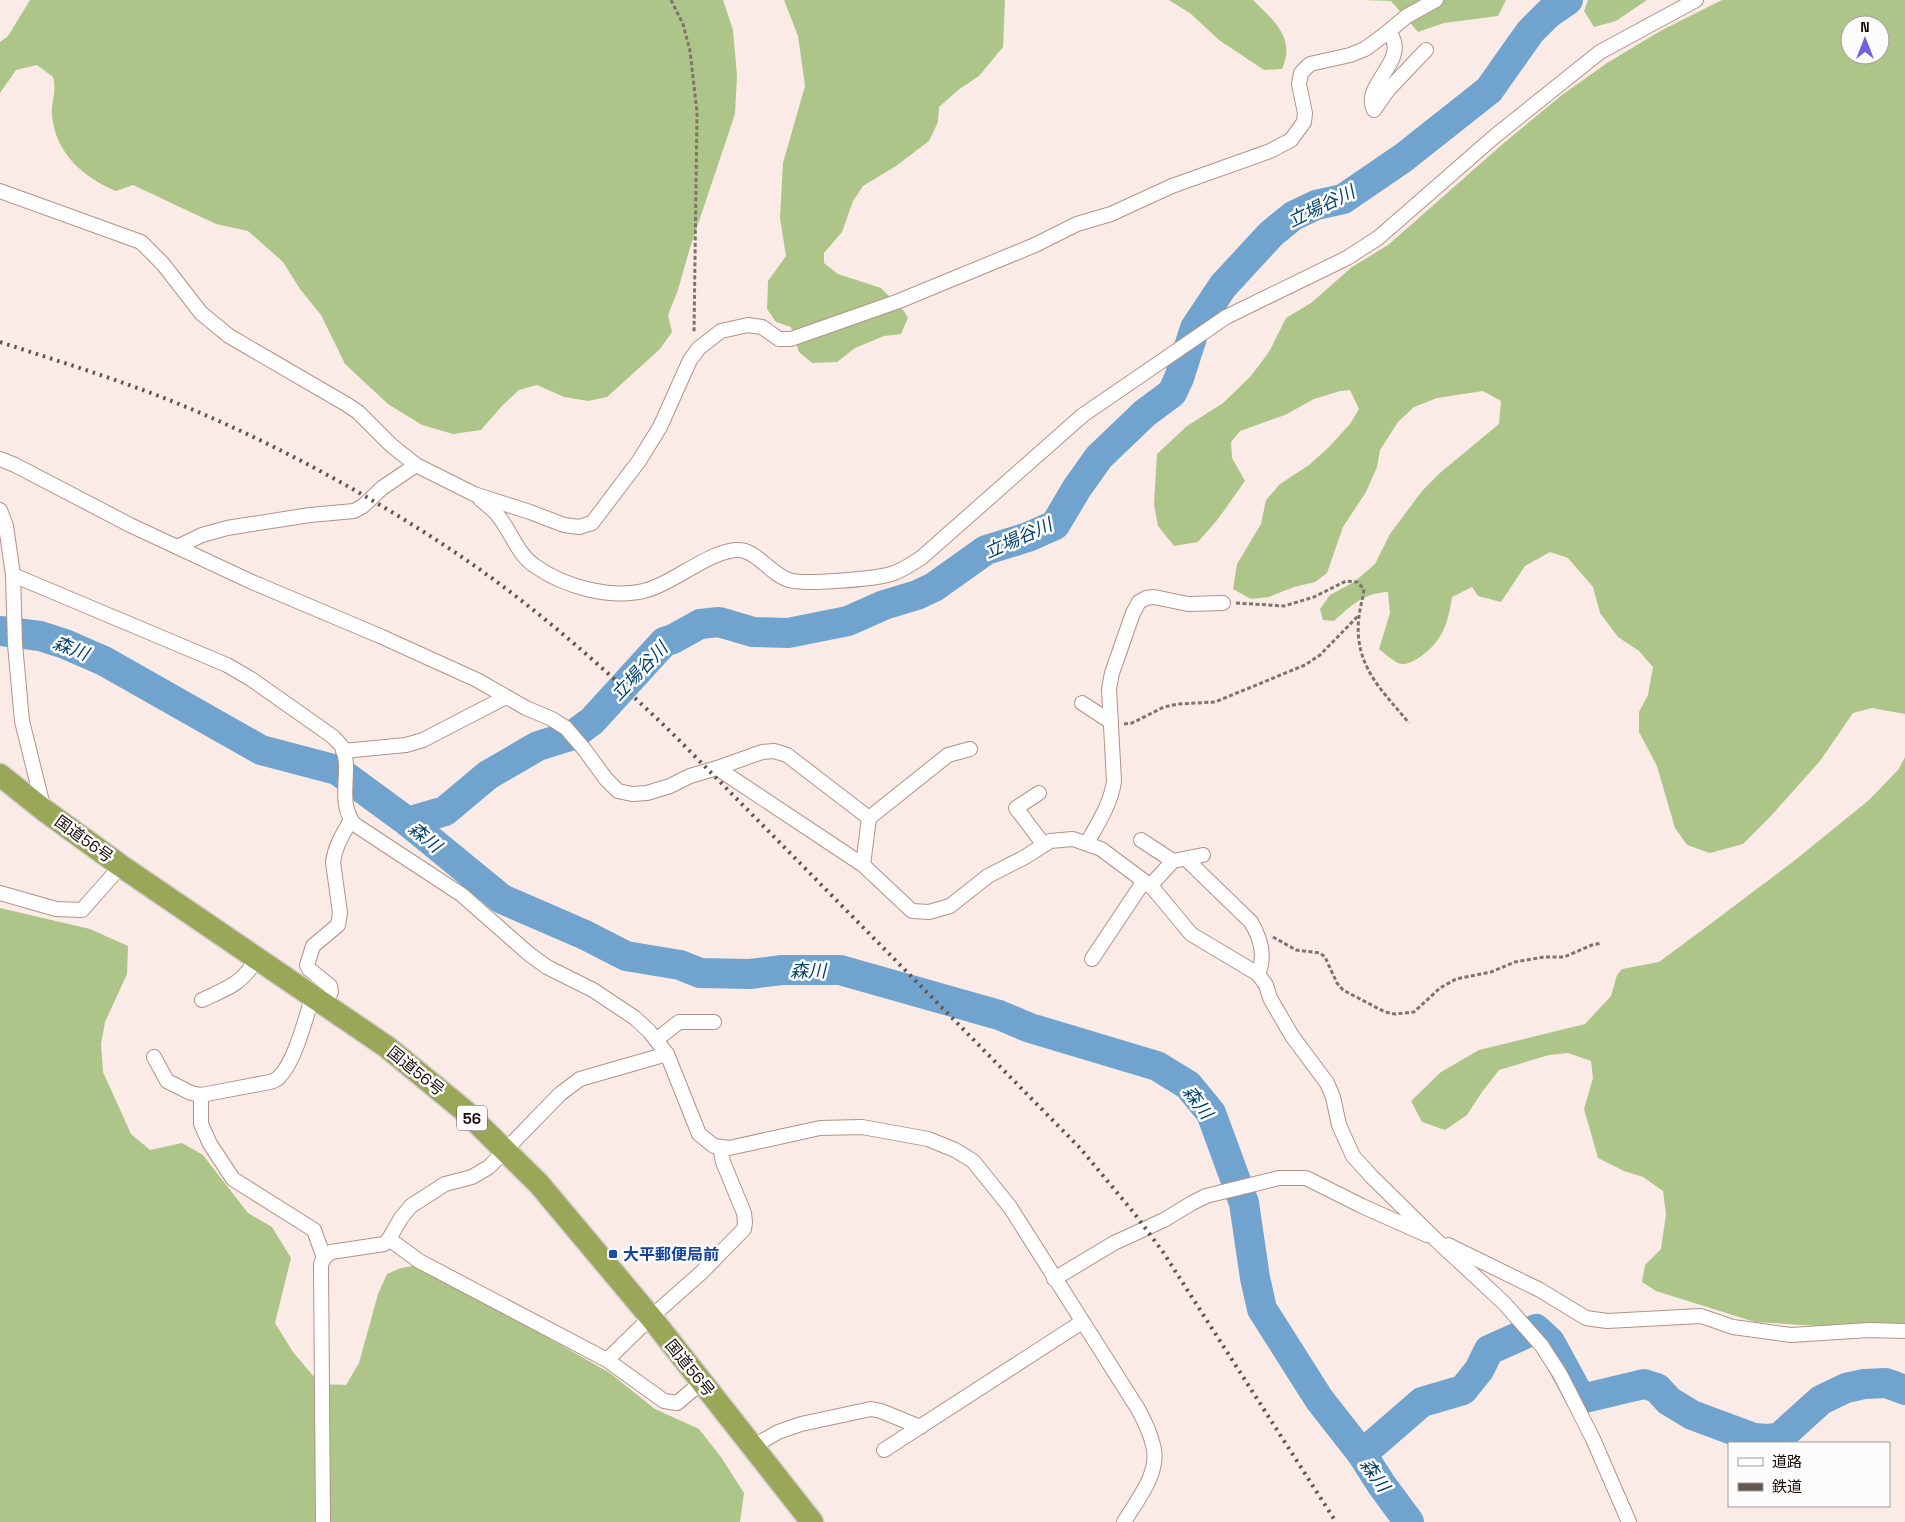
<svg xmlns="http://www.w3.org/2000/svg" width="1905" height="1522" font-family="'Space Grotesk','Noto Sans JP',sans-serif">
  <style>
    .forest { fill: #aec589; fill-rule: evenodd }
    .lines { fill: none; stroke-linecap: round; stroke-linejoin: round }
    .river { stroke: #70a4cf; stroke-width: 30 }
    .minor-casing { stroke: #b39286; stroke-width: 16 }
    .trunk-casing { stroke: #d1cece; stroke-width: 25 }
    .path { stroke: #80736f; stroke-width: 3; stroke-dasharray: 4 2.5; stroke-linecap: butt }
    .minor { stroke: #fff; stroke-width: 14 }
    .trunk { stroke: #9aa658; stroke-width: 22 }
    .rail { stroke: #625652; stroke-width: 4; stroke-dasharray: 2.5 5; stroke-linecap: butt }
    .transit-dot { fill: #1a4fb4; stroke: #fcfcfc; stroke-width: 2 }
    .labels { text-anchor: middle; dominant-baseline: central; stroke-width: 5; stroke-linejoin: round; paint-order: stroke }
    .shield { fill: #fcfcfc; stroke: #5c5451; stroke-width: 1 }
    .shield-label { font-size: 15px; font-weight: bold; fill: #170c08 }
    .street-label { font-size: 16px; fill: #170c08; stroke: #fcfcfc }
    .transit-label { font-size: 16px; font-weight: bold; fill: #164399; stroke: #fcfcfc; text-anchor: start }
    .water-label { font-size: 18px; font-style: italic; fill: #00416a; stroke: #fcfcfc }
  </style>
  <rect width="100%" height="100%" fill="#faebe6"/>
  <g class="forest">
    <path d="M 30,0 L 723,0 L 733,30 L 737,76 L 735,114 L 689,251 L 678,290 L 668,315 L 672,332 L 660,349 L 607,397 L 588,401 L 564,397 L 537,385 L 519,390 L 502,406 L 481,430 L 453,434 L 422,425 L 388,404 L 345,364 L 321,315 L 300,289 L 283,262 L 248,231 L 216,224 L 133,185 L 116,191 C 84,178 55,153 52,115 C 51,101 57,93 53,77 L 37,65 L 16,70 L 0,93 L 0,42 L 8,36 Z"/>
    <path d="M 784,0 L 1005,0 L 1003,47 L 979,76 L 958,90 L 939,107 L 938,122 L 929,141 L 896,166 L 863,186 L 853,201 L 842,232 L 824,253 L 824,263 L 838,274 L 881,288 L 904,311 L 908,318 L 901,334 L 884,336 L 855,348 L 837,362 L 812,363 L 799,352 L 791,327 L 776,322 L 767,309 L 768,281 L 786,256 L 780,218 L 783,163 L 805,86 L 798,36 Z"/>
    <path d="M 1169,0 L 1253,0 C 1274,21 1296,38 1282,69 L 1264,70 L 1219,40 L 1191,14 Z"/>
    <path d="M 1363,0 L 1506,0 L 1498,16 L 1444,23 L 1418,32 L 1391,1 Z"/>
    <path d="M 1588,0 L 1647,0 L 1616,21 L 1594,27 L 1584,11 Z"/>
    <path d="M 1722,0 L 1905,0 L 1905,714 L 1872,708 L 1853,713 L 1820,761 L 1770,817 L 1743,844 L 1710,853 L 1687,845 L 1675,828 L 1657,766 L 1639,732 L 1639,712 L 1648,695 L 1653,667 L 1639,651 L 1618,637 L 1600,613 L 1593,587 L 1568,558 L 1550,552 L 1525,566 L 1501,602 L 1478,596 L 1472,587 L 1452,597 C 1448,623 1443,641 1420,657 C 1413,661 1407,666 1398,663 C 1392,660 1384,653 1379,649 L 1390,613 L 1388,592 C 1363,593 1352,605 1334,621 L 1323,620 L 1320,609 L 1330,595 L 1354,582 L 1375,564 L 1390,534 L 1422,491 L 1441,472 L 1499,424 L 1501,401 L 1483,391 L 1437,398 L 1414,407 L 1398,422 L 1380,450 L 1377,467 L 1366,492 L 1343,527 L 1327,573 L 1315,582 L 1294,587 L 1269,597 L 1251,599 L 1233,589 L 1237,564 L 1261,524 L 1266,500 L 1280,484 L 1309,465 L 1329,447 L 1350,424 L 1359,409 L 1350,390 L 1340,391 L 1314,399 L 1285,415 L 1240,431 L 1231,442 L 1232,458 L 1245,481 L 1218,519 L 1198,542 L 1174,546 L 1158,526 L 1154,504 L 1157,454 L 1187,426 L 1223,403 L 1250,377 L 1269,352 L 1286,318 L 1311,303 L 1352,267 L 1388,245 L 1505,142 L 1562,95 L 1607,63 L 1662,30 ZM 1850,25 L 1880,25 L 1880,55 L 1850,55 Z"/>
    <path d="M 1905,757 L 1905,1326 L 1835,1327 L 1755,1322 L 1656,1291 L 1642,1282 L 1645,1265 L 1661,1249 L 1666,1214 L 1663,1191 L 1643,1177 L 1624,1171 L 1598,1158 L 1584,1109 L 1593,1078 L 1591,1061 L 1568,1053 L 1549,1055 L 1499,1070 L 1482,1092 L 1467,1115 L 1445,1130 L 1422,1122 L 1411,1101 L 1441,1072 L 1479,1050 L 1585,1024 L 1611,996 L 1617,975 L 1622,969 L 1659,962 L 1705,928 L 1794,861 L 1869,800 L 1898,770 Z"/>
    <path d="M 0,908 L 90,929 L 128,946 L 127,974 L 105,1022 L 101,1044 L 103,1072 L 131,1134 L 150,1150 L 182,1143 L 203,1155 L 248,1213 L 272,1227 L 291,1258 L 275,1323 L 293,1352 L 320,1384 L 346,1385 L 359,1363 L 378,1294 L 387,1274 L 401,1268 L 436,1262 L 461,1275 L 492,1306 L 610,1373 L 655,1409 L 699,1429 L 721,1457 L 744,1493 L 740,1522 L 0,1522 Z"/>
  </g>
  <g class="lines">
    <g class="river">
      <path d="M 0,631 L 40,636 L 65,644 L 104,661 L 261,750 L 337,770 L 408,822 L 502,899 L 585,935 L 626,956 L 680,965 L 700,973 L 750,974 L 782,970 L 840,970 L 999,1015 L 1030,1028 L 1157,1066 L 1188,1085 L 1211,1113 L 1244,1203 L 1255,1278 L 1262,1309 L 1319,1399 L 1362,1454 L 1381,1484 L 1409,1522"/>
      <path d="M 408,822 L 445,811 L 488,775 L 538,746 L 573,735 L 592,721 L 664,642 L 673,639 L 700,624 L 719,622 L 753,632 L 788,633 L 848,621 L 884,605 L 917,595 L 934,587 L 986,550 L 1028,537 L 1055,525 L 1077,488 L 1099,457 L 1145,413 L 1172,393 L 1179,378 L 1195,328 L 1223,286 L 1271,234 L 1293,216 L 1316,205 L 1343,199 L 1403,158 L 1489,90 L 1530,32 L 1549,13 L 1568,0"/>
      <path d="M 1362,1454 L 1422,1402 L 1463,1390 L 1479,1370 L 1489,1350 L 1536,1329 L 1550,1342 L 1581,1399 L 1644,1384 L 1657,1388 L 1669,1401 L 1692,1415 L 1754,1438 L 1769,1439 L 1780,1437 L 1821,1400 L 1846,1388 L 1864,1384 L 1886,1383 L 1905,1390"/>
    </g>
    <g class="minor-casing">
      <g id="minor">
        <path d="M 1384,35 L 1407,16 L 1436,0"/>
        <path d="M 0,191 L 141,242 L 163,264 L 201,313 L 229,336 L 346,404 L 358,412 L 391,445 L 416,465 L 474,494 L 530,512 L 564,525 L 579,527 L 592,523 L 639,461 L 660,427 L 690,360 L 699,348 L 721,331 L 748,325 L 762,327 L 779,339 L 791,339 L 899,301 L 1035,245 L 1077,224 L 1111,214 L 1172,186 L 1270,151 L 1291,140 L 1304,122 L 1305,113 L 1299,84 L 1301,73 L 1310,64 L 1350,55 L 1365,49 L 1384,35 L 1391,35 C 1408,62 1361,85 1374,110 L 1388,90 L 1426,50"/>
        <path d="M 0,459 L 15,465 L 130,525 L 252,582 L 380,636 L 477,680 L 526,708 L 552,719 L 566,728 L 584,749 L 606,779 L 618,791 L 632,794 L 647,793 L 670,786 L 690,776 L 717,768 L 863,865 L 912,911 L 929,912 L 950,906 L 988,876 L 1025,857 L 1050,841 L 1073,839 L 1101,849 L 1152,887 L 1191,934 L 1258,974 L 1266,985 L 1270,998 L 1292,1036 L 1327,1083 L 1333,1097 L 1339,1125 L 1353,1156 L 1371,1176 L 1435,1239 L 1504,1303 L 1542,1346 L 1560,1374 L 1593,1439 L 1629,1522"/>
        <path d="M 480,499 C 485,503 490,507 495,512 C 510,528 516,553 535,566 C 565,587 612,600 647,590 C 673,584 719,543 745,551 C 761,556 772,575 789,580 C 803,585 875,579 891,574 C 902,571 911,564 921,558 L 1083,415 L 1226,317 L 1347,258 L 1378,238 L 1495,136 L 1600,52 L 1696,0"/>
        <path d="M 0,510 L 6,526 L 13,575 L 15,644 L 22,721 L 44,810"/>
        <path d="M 177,547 L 202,535 L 227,528 L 310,515 L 354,511 L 363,506 L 382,488 L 416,465"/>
        <path d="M 13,575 L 227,665 L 251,679 L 332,736 C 335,739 340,743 342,747 C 353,769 336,801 354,824 L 462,895 L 529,954 L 547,967 L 593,990 L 635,1018 L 649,1031 L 667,1054 L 699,1134 L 714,1146 L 729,1148 L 820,1128 L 862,1127 L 928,1139 L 955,1150 L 973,1161 L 1010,1207 L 1138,1409 C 1144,1420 1150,1432 1153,1445 C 1161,1472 1137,1500 1124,1522"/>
        <path d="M 1082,703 L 1111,722"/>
        <path d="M 343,751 L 406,745 L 423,740 L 506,697"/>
        <path d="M 717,768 L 762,752 L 774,751 L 787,755 L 869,818 L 863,865"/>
        <path d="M 1039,793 L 1016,808 L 1044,845"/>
        <path d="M 869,818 L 948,755 L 970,749"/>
        <path d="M 1141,840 L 1173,861"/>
        <path d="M 1087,843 C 1098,823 1111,804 1114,781 L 1109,689 L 1112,673 L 1133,613 L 1139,602 L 1146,598 L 1154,597 L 1188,604 L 1223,603"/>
        <path d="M 1186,859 L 1251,922 C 1261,939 1266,956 1258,974"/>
        <path d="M 1150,886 L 1173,861 L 1203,855"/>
        <path d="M 0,893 L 56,909 L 82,910 L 121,866"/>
        <path d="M 1092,959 L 1144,881"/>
        <path d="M 202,1000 C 230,987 240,985 258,958"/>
        <path d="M 324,1003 L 331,992 L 330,986 L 309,969 L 307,965 L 313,946 L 338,925 L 340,913 L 333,862 C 335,846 343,834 351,820"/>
        <path d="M 656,1040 L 679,1022 L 714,1022"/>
        <path d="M 154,1057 L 167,1081 L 191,1093 L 201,1095 L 270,1082 C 274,1081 278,1079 280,1076 C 295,1061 306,1017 313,995"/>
        <path d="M 201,1095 L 201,1124 L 210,1144 L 233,1179 L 314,1230 L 324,1258"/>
        <path d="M 389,1239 L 419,1261 L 607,1360 L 664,1401 L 677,1403 L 702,1382"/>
        <path d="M 1448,1245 L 1540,1290 L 1586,1318 L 1607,1321 L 1701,1316 L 1733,1327 L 1791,1335 L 1869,1330 L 1905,1331"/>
        <path d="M 1054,1279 L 1114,1243 L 1164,1220 L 1192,1203 L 1206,1196 L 1279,1178 L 1306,1178 L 1362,1206 L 1427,1235"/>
        <path d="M 607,1360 L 650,1318 L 702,1272 L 744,1229 L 745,1222 L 744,1213 L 723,1162 L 720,1147"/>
        <path d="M 752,1447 L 778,1432 L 801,1424 L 871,1409 L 881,1411 L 920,1427"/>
        <path d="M 884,1450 L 1082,1322"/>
        <path d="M 323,1522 L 321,1264 L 324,1258 L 331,1252 L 384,1244 L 389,1239 L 401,1218 L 411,1206 L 445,1184 L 472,1177 L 489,1167 L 560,1094 L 580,1079 L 667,1054"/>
      </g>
    </g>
    <g class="trunk-casing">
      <path id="trunk" d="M 0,775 L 44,810 L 121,866 L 387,1047 L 466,1112 L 539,1184 L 653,1320 L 812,1522"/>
    </g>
    <g class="path">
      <path d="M 671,0 L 683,24 L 690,51 L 697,112 L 694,333"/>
      <path d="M 1236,603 L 1284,606 L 1314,597 L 1346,581 L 1357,582 L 1364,589 C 1363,599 1360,607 1359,616 C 1353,665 1381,689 1409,723"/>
      <path d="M 1124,724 L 1132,723 L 1164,707 L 1178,704 L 1215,702 L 1305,665 L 1320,655 L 1359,615"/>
      <path d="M 1273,937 L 1296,950 L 1320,953 L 1325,957 L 1337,983 L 1343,990 L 1385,1012 L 1395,1014 L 1414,1012 L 1440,988 L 1456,979 L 1491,972 L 1515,962 L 1544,957 L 1564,957 L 1592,945 L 1602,943"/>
    </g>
    <use href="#minor" class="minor"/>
    <use href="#trunk" class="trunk"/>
    <path class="rail" d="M 0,342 C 55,360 110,377 164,398 C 263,437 359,489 447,547 C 529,601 602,666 672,733 L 1080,1148 L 1134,1213 L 1163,1252 L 1336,1522"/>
  </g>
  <rect class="transit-dot" x="608" y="1249" width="10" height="10" rx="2.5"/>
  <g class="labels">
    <rect class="shield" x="457" y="1105.5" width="30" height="25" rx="4"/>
    <g class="shield-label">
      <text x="472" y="1118">56</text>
    </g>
    <g class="street-label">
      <text transform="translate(84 839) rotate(36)">国道56号</text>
      <text transform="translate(416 1071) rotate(39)">国道56号</text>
      <text transform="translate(690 1368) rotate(51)">国道56号</text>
    </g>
    <g class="transit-label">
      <text x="623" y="1254">大平郵便局前</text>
    </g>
    <g class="water-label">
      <text transform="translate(1321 206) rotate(-26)">立場谷川</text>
      <text transform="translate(1018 538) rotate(-24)">立場谷川</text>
      <text transform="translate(71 648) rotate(21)">森川</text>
      <text transform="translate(639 671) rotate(-46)">立場谷川</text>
      <text transform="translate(425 837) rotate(39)">森川</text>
      <text x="808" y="970">森川</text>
      <text transform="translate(1198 1102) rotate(53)">森川</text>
      <text transform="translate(1375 1475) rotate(54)">森川</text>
    </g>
  </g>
  <rect x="1728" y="1442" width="162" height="65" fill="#fcfcfc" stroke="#a09c9a"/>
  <rect x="1738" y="1458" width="25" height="8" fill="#ffffff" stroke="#a09c9a"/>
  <text x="1772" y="1467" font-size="15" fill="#170c08">道路</text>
  <rect x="1738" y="1483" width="25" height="8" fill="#625652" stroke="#a09c9a"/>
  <text x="1772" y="1492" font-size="15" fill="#170c08">鉄道</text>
  <g transform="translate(1865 40)"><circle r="24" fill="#fcfcfc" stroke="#a09c9a"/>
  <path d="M0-4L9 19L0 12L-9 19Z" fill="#7661dc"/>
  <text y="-8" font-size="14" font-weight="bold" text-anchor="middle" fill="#170c08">N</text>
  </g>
</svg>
